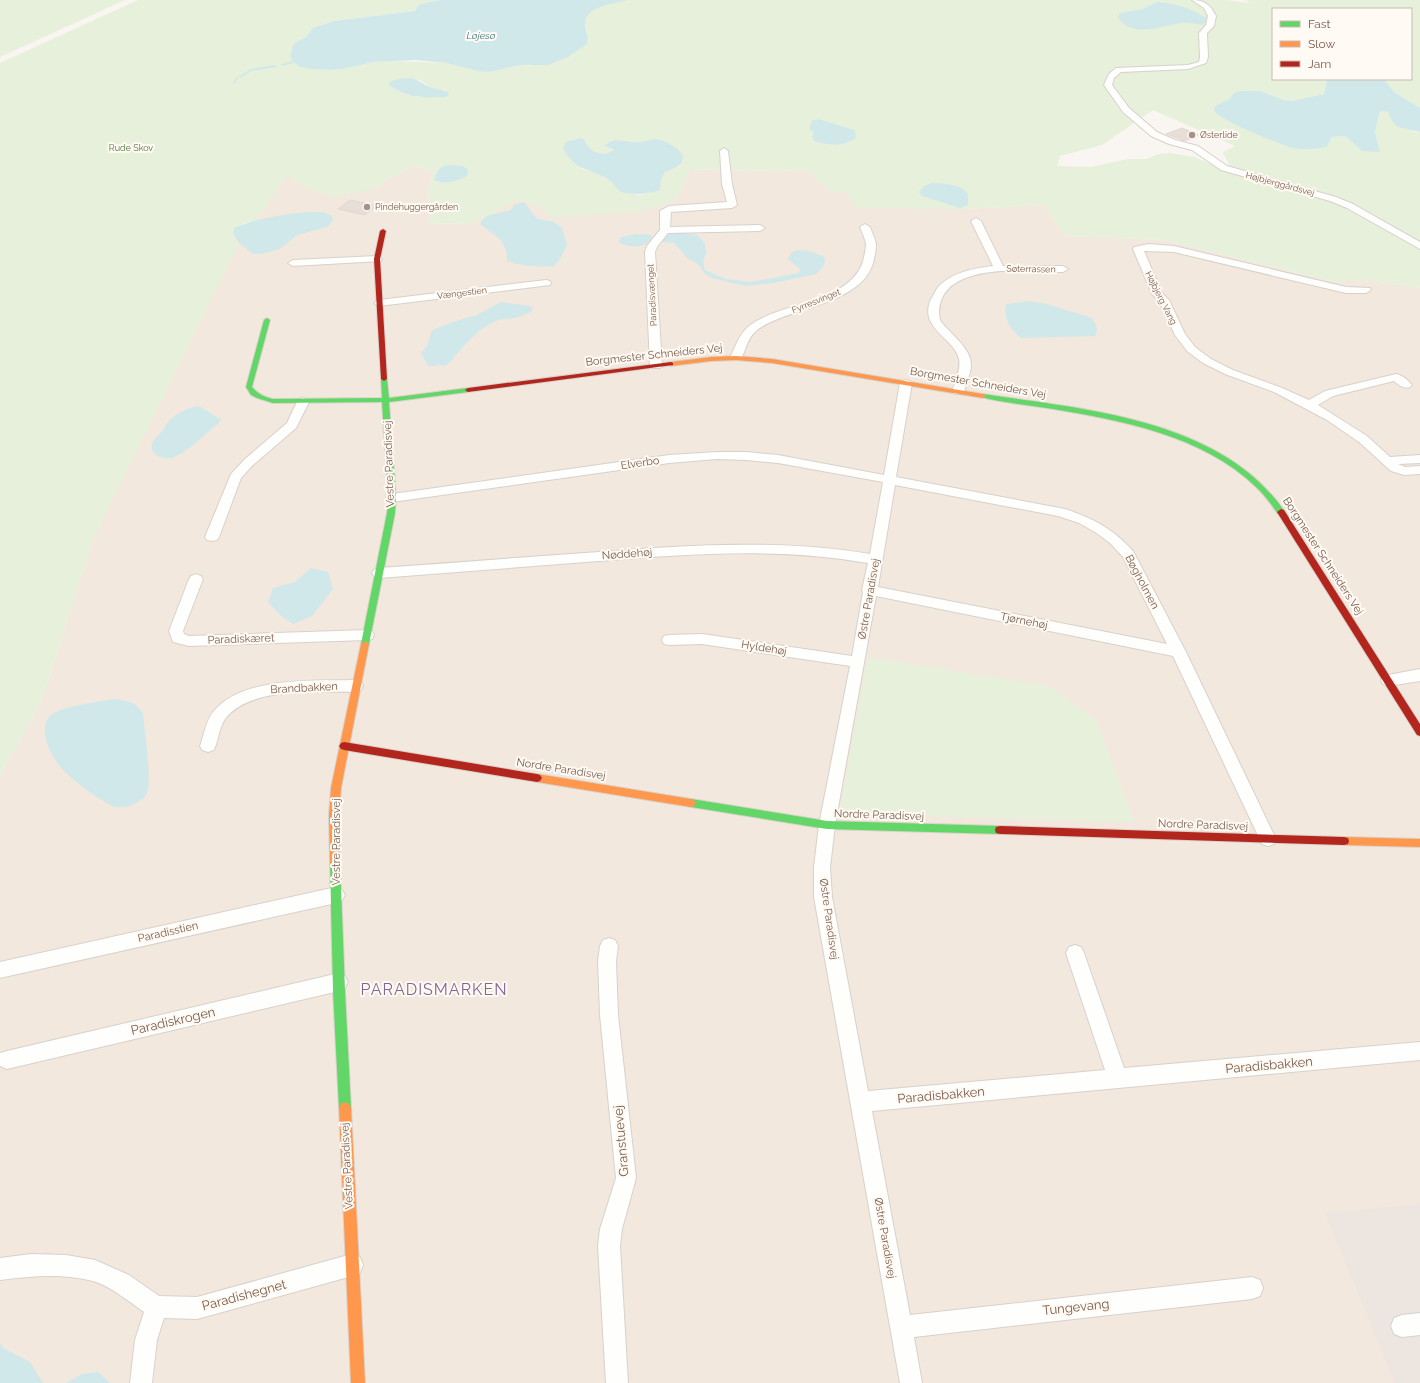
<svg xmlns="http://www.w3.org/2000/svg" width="1420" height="1383" font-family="Raleway,sans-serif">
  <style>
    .residential { fill: #f2e8de }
    .industrial { fill: #ede5e0 }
    .green { fill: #e7f0db; fill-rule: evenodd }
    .water { fill: #d0e8ea }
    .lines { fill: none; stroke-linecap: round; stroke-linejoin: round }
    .stream { stroke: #d0e8ea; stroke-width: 2 }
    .building { fill: #e6ded7; stroke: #e2d8d2 }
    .street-casing { stroke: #d7d1cb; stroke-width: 2 }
    .fast-casing { stroke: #d9d2cb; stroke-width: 2 }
    .slow-casing { stroke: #d9d2cb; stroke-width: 2 }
    .jam-casing { stroke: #d9d2cb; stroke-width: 2 }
    .street { fill: #fefefd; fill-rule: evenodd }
    .fast { fill: #63d668; fill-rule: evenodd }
    .slow { fill: #ff974d; fill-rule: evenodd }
    .jam { fill: #b3261e; fill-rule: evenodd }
    .poi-dot { fill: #a69286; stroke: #fffaf3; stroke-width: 1.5 }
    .labels { text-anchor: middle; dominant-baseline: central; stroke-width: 4; stroke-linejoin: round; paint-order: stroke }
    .far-poi-label { font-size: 9px; fill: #7a5c4d; stroke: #fffaf3; text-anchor: start }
    .far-park-label { font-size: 9px; fill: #537a41; stroke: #fffaf3 }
    .far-street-label { font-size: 9px; fill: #7a5c4d; stroke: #fffaf3 }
    .far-water-label { font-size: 10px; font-style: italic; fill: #437c86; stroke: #fffaf3 }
    .street-label { font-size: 11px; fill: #7a5c4d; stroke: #fffaf3 }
    .near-street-label { font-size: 13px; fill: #7a5c4d; stroke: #fffaf3 }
    .near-quarter-label { font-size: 16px; letter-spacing: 1px; fill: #846695; stroke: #fffaf3 }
  </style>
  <rect width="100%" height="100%" fill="#f9f5f0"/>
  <path class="residential" d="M 415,166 L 433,171 L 428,191 L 430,224 L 472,223 L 516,200 L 543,207 L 671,203 L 677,196 L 691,169 L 746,171 L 807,170 L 827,190 L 965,209 L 1044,205 L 1065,236 L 1163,240 L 1335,282 L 1364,280 L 1420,288 L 1420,1383 L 0,1383 L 0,776 L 41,702 L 94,537 L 237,239 L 255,221 L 287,175 L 315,192 L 375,189 L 388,179 Z"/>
  <path class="industrial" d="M 1420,1204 L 1420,1383 L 1395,1383 L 1325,1213 Z"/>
  <g class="green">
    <path d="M 0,0 L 125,0 L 0,57 Z"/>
    <path d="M 138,0 L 440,0 L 420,4 L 415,11 L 334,21 L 313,28 L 306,37 L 294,43 L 290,57 L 300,67 L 329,70 L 343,69 L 373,62 L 392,61 L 446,63 L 477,71 L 489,72 L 521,65 L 531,66 L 588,35 C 587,31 585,26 585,22 C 587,4 616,2 629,0 L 1227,0 L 1250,3 L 1246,0 L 1420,0 L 1420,108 L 1394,92 L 1384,79 L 1411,79 L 1411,9 L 1273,9 L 1273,79 L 1327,79 L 1324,94 L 1292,101 L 1284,100 L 1260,91 L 1234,93 L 1229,99 L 1215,106 C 1249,128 1284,156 1327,147 L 1332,137 L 1345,136 L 1362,151 L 1380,151 L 1375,132 L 1380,111 L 1388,112 L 1392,121 L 1415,132 L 1420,132 L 1420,243 L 1335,197 L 1226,167 L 1229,164 L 1223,152 L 1235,146 L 1153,110 L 1102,145 L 1060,156 L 1057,166 L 1091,167 L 1128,159 L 1147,159 L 1158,154 L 1170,153 L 1194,157 L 1223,169 L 1314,194 L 1348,207 L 1420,249 L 1420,288 L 1364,280 L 1335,282 L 1163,240 L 1065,236 L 1044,205 L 965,209 L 856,208 L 846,193 L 827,190 L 807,170 L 746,171 L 691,169 L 677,196 L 671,203 L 642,211 L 549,218 L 543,207 L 516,200 L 472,223 L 430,224 L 428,191 L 433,171 L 415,166 L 388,179 L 375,189 L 334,197 L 315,192 L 287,176 L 255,221 L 244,223 L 233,234 L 239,243 L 94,537 L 41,702 L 0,776 L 0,63 ZM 418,79 L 432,88 L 445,90 L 448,96 L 445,97 L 415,97 ZM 819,119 L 851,129 L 856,137 C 841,147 830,146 814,141 L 814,133 L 809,129 L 812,120 ZM 654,139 C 667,140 684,149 682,164 L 675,168 L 665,172 L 651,193 L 638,195 L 621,192 L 610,181 L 595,172 L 582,169 L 586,140 C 587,143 589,147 591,149 C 597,155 608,154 614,151 L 605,146 L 621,140 L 638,142 Z"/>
    <path d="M 868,657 L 1050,686 L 1096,720 L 1134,822 L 839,814 Z"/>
  </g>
  <g class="water">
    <path d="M 440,0 L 629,0 C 617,3 583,6 585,25 C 586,33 589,34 587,44 L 568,57 L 548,65 L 521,65 L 489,72 L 477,71 L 446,63 L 416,60 L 373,62 L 343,69 L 329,70 L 313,69 L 300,67 L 293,62 L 290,56 L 294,43 L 306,37 L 313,28 L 334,21 L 415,11 L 420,4 Z"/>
    <path d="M 1157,2 C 1176,4 1190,7 1206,18 L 1206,21 L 1202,25 C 1195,24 1188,22 1181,23 C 1160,26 1132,39 1118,17 L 1120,13 L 1143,9 Z"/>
    <path d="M 409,78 C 418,79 422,84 430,87 C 436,89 443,89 449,93 L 448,96 L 445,97 C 418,98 412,98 388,85 C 393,78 402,79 409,78 Z"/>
    <path d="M 1327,79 L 1384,79 L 1394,92 L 1420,108 L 1420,132 L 1398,127 L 1392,121 L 1388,112 L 1380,111 L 1375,132 L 1380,152 L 1362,151 L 1345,136 L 1332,137 L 1327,147 C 1317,149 1304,150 1293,148 C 1278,144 1222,121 1214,111 L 1215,106 L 1229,99 L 1234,93 L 1241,91 L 1260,91 L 1284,100 L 1292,101 L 1324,94 Z"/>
    <path d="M 819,119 L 851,129 L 855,131 L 856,138 C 841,147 831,146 814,141 L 812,137 L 814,133 L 809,129 L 812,120 Z"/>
    <path d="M 581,138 C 587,141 587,146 592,150 C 598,154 608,155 614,150 L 605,146 C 612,136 627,142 637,142 C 644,142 650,139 656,139 C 663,139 682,149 683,157 C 683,158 682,163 682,163 L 675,168 L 665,172 L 661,179 L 660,190 C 648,194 636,195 624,193 C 618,192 614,184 610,181 C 591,167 576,173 563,148 L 566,142 Z"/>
    <path d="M 448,165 L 463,166 L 468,170 L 467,176 C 458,181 444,185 434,180 C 437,171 439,167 448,165 Z"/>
    <path d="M 932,183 C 941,183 964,184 968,195 C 968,198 968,202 968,205 L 960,208 L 922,196 L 919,192 L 924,186 Z"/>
    <path d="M 524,202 L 537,219 L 554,222 L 562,228 L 567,245 L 560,259 L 554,266 C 538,267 523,267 507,261 L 506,250 L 500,239 L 480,224 L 483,219 L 489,215 L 511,210 L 515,204 Z"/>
    <path d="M 309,212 L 323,212 L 332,216 L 333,221 L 327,227 L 297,235 L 280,249 L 265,253 L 253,254 L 239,243 L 233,234 L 234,228 C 257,218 285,214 309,212 Z"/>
    <path d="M 673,232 L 697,235 L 701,239 L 705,244 L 706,254 L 703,260 L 705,270 L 726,279 L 751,282 L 798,273 L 801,270 L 788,259 C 793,243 813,252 824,257 L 825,262 L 823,267 L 816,274 L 774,283 L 745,286 L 712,278 L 705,274 L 698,264 L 687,258 L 674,243 L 661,242 L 664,237 Z"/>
    <path d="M 637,234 L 651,235 L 652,238 C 646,249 628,248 618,242 L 621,237 Z"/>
    <path d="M 1029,301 L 1047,304 L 1092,318 C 1096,325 1099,329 1095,336 L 1021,338 C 1010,330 1003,317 1006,304 Z"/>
    <path d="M 501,302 L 530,306 L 533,308 L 532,311 C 526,314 520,317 514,318 C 508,319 502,319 496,321 C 476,329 462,349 448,364 L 444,366 L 439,365 L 435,366 L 428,366 L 421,353 L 427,346 L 432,330 L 453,322 L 477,315 Z"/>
    <path d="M 197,406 C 207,409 212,416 221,419 L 219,423 C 205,433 187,454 171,458 C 162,460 147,454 153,442 C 155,437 161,434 163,430 C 165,428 166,424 168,422 C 174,414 188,408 197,406 Z"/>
    <path d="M 311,568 L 328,572 L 333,589 L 312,616 L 293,624 L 280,615 L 268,602 L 273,588 L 295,582 Z"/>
    <path d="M 114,699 C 128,701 134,701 143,713 C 144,729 153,784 146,795 C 140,804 126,808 116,807 C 111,807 105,801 100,799 C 88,791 74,781 64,771 C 53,760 36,731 50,716 C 59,706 99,702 114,699 Z"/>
    <path d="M 0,1343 L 3,1348 L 30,1362 L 43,1383 L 0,1383 Z"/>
    <path d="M 98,1372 L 110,1383 L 66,1383 L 82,1374 Z"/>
  </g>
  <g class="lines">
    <g class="stream">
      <path d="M 282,65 L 293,62"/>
      <path d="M 240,77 L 251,70 L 275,66"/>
      <path d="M 234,83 L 237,78"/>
    </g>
  </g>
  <g class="building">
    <path d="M 1182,128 L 1199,135 L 1185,141 L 1166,134 Z"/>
    <path d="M 350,200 L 360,202 L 376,206 L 365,215 L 338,209 Z"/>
  </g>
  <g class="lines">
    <g class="street-casing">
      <g id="street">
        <path d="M 1192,0 C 1205,0 1210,5 1216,16 L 1214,26 L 1207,33 L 1208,57 L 1206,63 L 1188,69 L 1121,72 L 1114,78 L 1112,85 L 1129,108 L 1157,132 L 1175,140 L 1198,146 L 1227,166 L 1336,197 L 1353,204 L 1420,242 L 1420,249 L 1347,208 L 1330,201 L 1221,170 L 1192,150 L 1169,144 L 1151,136 L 1123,112 L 1104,85 L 1109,74 L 1116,68 L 1188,65 L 1199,62 L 1200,57 L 1199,33 L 1206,25 L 1208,16 L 1204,8 Z"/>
        <path d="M 724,148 L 728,151 L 732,184 L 737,205 L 732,208 L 671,212 L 670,227 L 760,225 L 765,228 L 760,231 L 668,233 L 657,247 L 655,252 L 662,366 L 660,368 L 652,368 L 650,366 L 645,252 L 647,246 L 660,230 L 660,211 L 669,206 L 727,202 L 722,184 L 720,151 Z"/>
        <path d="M 976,218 L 981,221 L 1003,266 L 1063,266 L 1068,269 L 1063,272 C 1031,271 961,263 943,296 C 939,304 938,311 940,320 C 950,335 972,347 971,367 C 970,375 966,384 964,392 L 962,394 L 954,394 L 952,392 C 955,382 961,370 959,359 C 955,343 936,335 930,320 C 927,314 928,305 931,299 C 934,295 936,289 939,286 C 953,272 975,268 993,266 L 971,221 Z"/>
        <path d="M 865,224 L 870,227 C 872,233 875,238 876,244 C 876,249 875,255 874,259 C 865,306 787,306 756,331 C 747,338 746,351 740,360 L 732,360 L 730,358 C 735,348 739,334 749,326 C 781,301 855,303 864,257 C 865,253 866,248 866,244 C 865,238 862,233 860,227 Z"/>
        <path d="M 1149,244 L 1174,246 L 1346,287 L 1370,288 L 1371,290 L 1366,293 L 1346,293 L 1174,252 L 1144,251 L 1162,293 L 1169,300 L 1185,334 L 1195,347 L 1211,359 L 1233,370 L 1282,388 L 1309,400 L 1325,391 L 1396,374 C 1402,375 1408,380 1412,385 L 1410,387 C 1403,389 1399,385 1394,381 L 1333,396 L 1318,405 L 1367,436 L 1390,457 L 1420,455 L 1420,463 L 1398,464 L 1405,467 L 1420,466 L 1420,474 L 1404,475 L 1391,471 L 1359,442 L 1327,420 L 1274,392 L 1225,374 L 1203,363 L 1187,351 L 1175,335 L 1159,301 L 1152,294 L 1133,249 L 1134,247 Z"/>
        <path d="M 377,256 L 382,259 L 381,261 L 293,266 L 288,263 L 293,260 Z"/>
        <path d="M 546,280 L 550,281 L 551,283 L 550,285 L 379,306 L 374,303 L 379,300 Z"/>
        <path d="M 906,380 L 910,381 L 912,383 L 896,477 L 1065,509 C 1094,519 1112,528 1133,551 L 1186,652 L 1276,839 L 1274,844 L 1268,846 L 1262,844 L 1173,656 L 876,596 L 835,825 L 830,867 L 832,897 L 868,1091 L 1105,1070 L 1066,953 L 1069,947 L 1075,945 L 1081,947 L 1084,953 L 1124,1068 L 1420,1042 L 1420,1060 L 872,1111 L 910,1315 L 1252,1277 L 1260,1280 L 1263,1288 L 1260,1296 L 1252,1299 L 914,1337 L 922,1383 L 900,1383 L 814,897 L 814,867 L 819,825 L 850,666 L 702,644 L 669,645 L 664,644 L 662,640 L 664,636 L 669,635 L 702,634 L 852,656 L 863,592 L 862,590 L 868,563 C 779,547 689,554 599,561 C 526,567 452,572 379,578 L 374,576 L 372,573 L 374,570 L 379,568 C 452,563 526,557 599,552 C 689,545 780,539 870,554 L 883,482 L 778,463 L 746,460 L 717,459 L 669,463 L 392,502 L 387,501 L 386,498 L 387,495 L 392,494 L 669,455 L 717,452 L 746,452 L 778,455 L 884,475 L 900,383 L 902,381 ZM 895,485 L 1058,516 L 1079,523 L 1095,532 L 1110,543 L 1123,557 L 1167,644 L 878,587 Z"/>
        <path d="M 303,398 L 307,400 L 309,402 L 296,428 L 253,465 L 241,478 L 219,537 L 217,540 L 212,541 L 207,540 L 205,537 L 231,474 L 245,459 L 287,423 L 297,402 L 299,400 Z"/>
        <path d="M 196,574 L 201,576 L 203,579 L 183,631 L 184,634 L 189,636 L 367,630 L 372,631 L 374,635 L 372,639 L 367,640 L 189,646 L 173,642 L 169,631 L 189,579 L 191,576 Z"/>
        <path d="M 1420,669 L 1420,681 L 1388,686 L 1383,684 L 1381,680 L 1383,676 Z"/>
        <path d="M 356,680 L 361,682 L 363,686 L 361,690 L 356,692 C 318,692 251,686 225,719 C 219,728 218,741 214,750 L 208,752 L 202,750 L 200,746 C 204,735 206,721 213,712 C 242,676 314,681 356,680 Z"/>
        <path d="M 336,887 L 342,890 L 345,895 L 342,900 L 336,903 L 0,978 L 0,962 Z"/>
        <path d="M 609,938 L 615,940 L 618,946 L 616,961 L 618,1015 L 636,1178 L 622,1229 L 620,1246 L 628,1383 L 606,1383 L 598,1246 L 600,1229 L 616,1178 L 600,1015 L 598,961 L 600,946 L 603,940 Z"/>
        <path d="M 339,973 L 345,976 L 348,982 L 345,988 L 339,991 L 7,1069 L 0,1066 L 0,1053 L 7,1051 Z"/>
        <path d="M 31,1254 L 66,1255 L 95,1260 L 129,1275 L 159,1296 L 197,1297 L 352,1254 L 360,1257 L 363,1265 L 360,1273 L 352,1276 L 197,1319 L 164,1318 L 157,1340 L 152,1383 L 130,1383 L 135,1340 L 144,1312 C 128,1301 112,1287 93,1281 C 63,1273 31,1276 0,1280 L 0,1258 Z"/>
        <path d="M 1420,1313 L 1420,1335 L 1402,1337 L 1394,1334 L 1391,1326 L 1394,1318 L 1402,1315 Z"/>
      </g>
    </g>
    <g class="fast-casing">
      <g id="fast">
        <path d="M 267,318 L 270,320 L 252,387 C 258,394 264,397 273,399 L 382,398 L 381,379 L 384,377 L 387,379 L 389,398 L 468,388 L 471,390 L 468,392 L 389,402 L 396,498 L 395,513 L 369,644 L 365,647 L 361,644 L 387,513 L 388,498 L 382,402 L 273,403 L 257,398 L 251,395 L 246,387 L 264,320 Z"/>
        <path d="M 983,394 C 1084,409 1222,419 1285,512 L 1284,514 L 1278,514 C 1271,504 1264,494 1255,486 C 1203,436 1121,420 1053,409 C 1029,405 1004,403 981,397 L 981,395 Z"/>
        <path d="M 691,799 L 827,821 L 1000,826 L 1004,827 L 1005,830 L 1004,833 L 1000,834 L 827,829 L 691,807 L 688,806 L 686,803 L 688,800 Z"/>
        <path d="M 335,858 L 339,859 L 340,862 L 345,991 L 351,1108 L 349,1112 L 345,1114 L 341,1112 L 339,1108 L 333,991 L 330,862 L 331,859 Z"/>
      </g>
    </g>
    <g class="slow-casing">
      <g id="slow">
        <path d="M 736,356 L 772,359 L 983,394 L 986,396 L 983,398 L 772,363 L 736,360 L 711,361 L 671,366 L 668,364 L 671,362 L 711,357 Z"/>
        <path d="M 365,641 L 369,644 L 341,788 L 339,815 L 340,862 L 339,865 L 335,866 L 331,865 L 330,862 L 329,815 L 331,788 L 361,644 Z"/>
        <path d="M 537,774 L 691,799 L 694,800 L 696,803 L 694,806 L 691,807 L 537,782 L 534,781 L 532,778 L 534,775 Z"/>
        <path d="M 1344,837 L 1420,839 L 1420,847 L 1344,845 L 1340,844 L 1339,841 L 1340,838 Z"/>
        <path d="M 345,1102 L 349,1104 L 351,1108 L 365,1383 L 351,1383 L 339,1108 L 341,1104 Z"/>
      </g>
    </g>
    <g class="jam-casing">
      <g id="jam">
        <path d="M 383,229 L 386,231 L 380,259 L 387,379 L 384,381 L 381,379 L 374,259 L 380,231 Z"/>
        <path d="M 671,362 L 673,363 L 673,365 L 468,392 L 465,390 L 468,388 Z"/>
        <path d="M 1281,509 L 1284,510 L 1420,724 L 1420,736 L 1417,735 L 1277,512 Z"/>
        <path d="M 344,742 L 537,774 L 540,775 L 542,778 L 540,781 L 537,782 L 344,750 L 341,749 L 339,746 L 341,743 Z"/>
        <path d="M 1000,826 L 1344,837 L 1348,838 L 1349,841 L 1348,844 L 1344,845 L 1000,834 L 996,833 L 995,830 L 996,827 Z"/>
      </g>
    </g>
    <use href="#street" class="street"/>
    <use href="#fast" class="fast"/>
    <use href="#slow" class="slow"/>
    <use href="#jam" class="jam"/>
  </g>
  <g class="poi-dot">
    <circle cx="1192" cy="135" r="4"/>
    <circle cx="367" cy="207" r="4"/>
  </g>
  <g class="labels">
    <g class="far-poi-label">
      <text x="1200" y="135">Østerlide</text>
      <text x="375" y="207">Pindehuggergården</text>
    </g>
    <g class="far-park-label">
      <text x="131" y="148">Rude Skov</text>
    </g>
    <g class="far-street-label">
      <text transform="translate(1280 184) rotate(15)">Højbjerggårdsvej</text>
      <text transform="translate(1031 269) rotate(1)">Søterrassen</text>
      <text transform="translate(462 293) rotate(-7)">Vængestien</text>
      <text transform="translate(652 295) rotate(-93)">Paradisvænget</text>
      <text transform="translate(1161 298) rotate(63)">Højbjerg Vang</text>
      <text transform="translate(816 301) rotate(-22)">Fyrresvinget</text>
    </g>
    <g class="far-water-label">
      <text x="481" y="35">Løjesø</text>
    </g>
    <g class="street-label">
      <text transform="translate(654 355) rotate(-6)">Borgmester Schneiders Vej</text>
      <text transform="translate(978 383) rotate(10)">Borgmester Schneiders Vej</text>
      <text transform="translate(640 463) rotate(-8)">Elverbo</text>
      <text transform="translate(389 464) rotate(-92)">Vestre Paradisvej</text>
      <text transform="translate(627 554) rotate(-4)">Nøddehøj</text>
      <text transform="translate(1323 556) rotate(57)">Borgmester Schneiders Vej</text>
      <text transform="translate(1142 582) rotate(62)">Bøgholmen</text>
      <text transform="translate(869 599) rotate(-80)">Østre Paradisvej</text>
      <text transform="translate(1024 621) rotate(11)">Tjørnehøj</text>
      <text transform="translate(241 639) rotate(-2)">Paradiskæret</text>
      <text transform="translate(764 648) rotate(9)">Hyldehøj</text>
      <text transform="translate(304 688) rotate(-3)">Brandbakken</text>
      <text transform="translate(561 769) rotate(9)">Nordre Paradisvej</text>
      <text transform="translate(879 815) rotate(2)">Nordre Paradisvej</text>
      <text transform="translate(1203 825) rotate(2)">Nordre Paradisvej</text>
      <text transform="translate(336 842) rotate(-90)">Vestre Paradisvej</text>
      <text transform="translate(829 919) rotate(82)">Østre Paradisvej</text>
      <text transform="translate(168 932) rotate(-13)">Paradisstien</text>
      <text transform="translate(347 1166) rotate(-93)">Vestre Paradisvej</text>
      <text transform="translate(885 1238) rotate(80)">Østre Paradisvej</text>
    </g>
    <g class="near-street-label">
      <text transform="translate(173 1021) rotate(-13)">Paradiskrogen</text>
      <text transform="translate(1269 1065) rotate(-5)">Paradisbakken</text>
      <text transform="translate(941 1095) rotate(-5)">Paradisbakken</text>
      <text transform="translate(621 1141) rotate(-95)">Granstuevej</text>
      <text transform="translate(244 1295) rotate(-15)">Paradishegnet</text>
      <text transform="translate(1076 1307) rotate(-6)">Tungevang</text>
    </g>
    <g class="near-quarter-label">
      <text x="434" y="989">PARADISMARKEN</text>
    </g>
  </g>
  <rect x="1272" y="8" width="140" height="72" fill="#fffaf3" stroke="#cabbb1"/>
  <rect x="1280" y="21" width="20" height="6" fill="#63d668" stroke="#cabbb1"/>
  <text x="1308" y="28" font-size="12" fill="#7a5c4d">Fast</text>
  <rect x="1280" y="41" width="20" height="6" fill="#ff974d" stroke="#cabbb1"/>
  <text x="1308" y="48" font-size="12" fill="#7a5c4d">Slow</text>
  <rect x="1280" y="61" width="20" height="6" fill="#b3261e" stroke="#cabbb1"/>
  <text x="1308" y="68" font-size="12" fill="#7a5c4d">Jam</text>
</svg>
